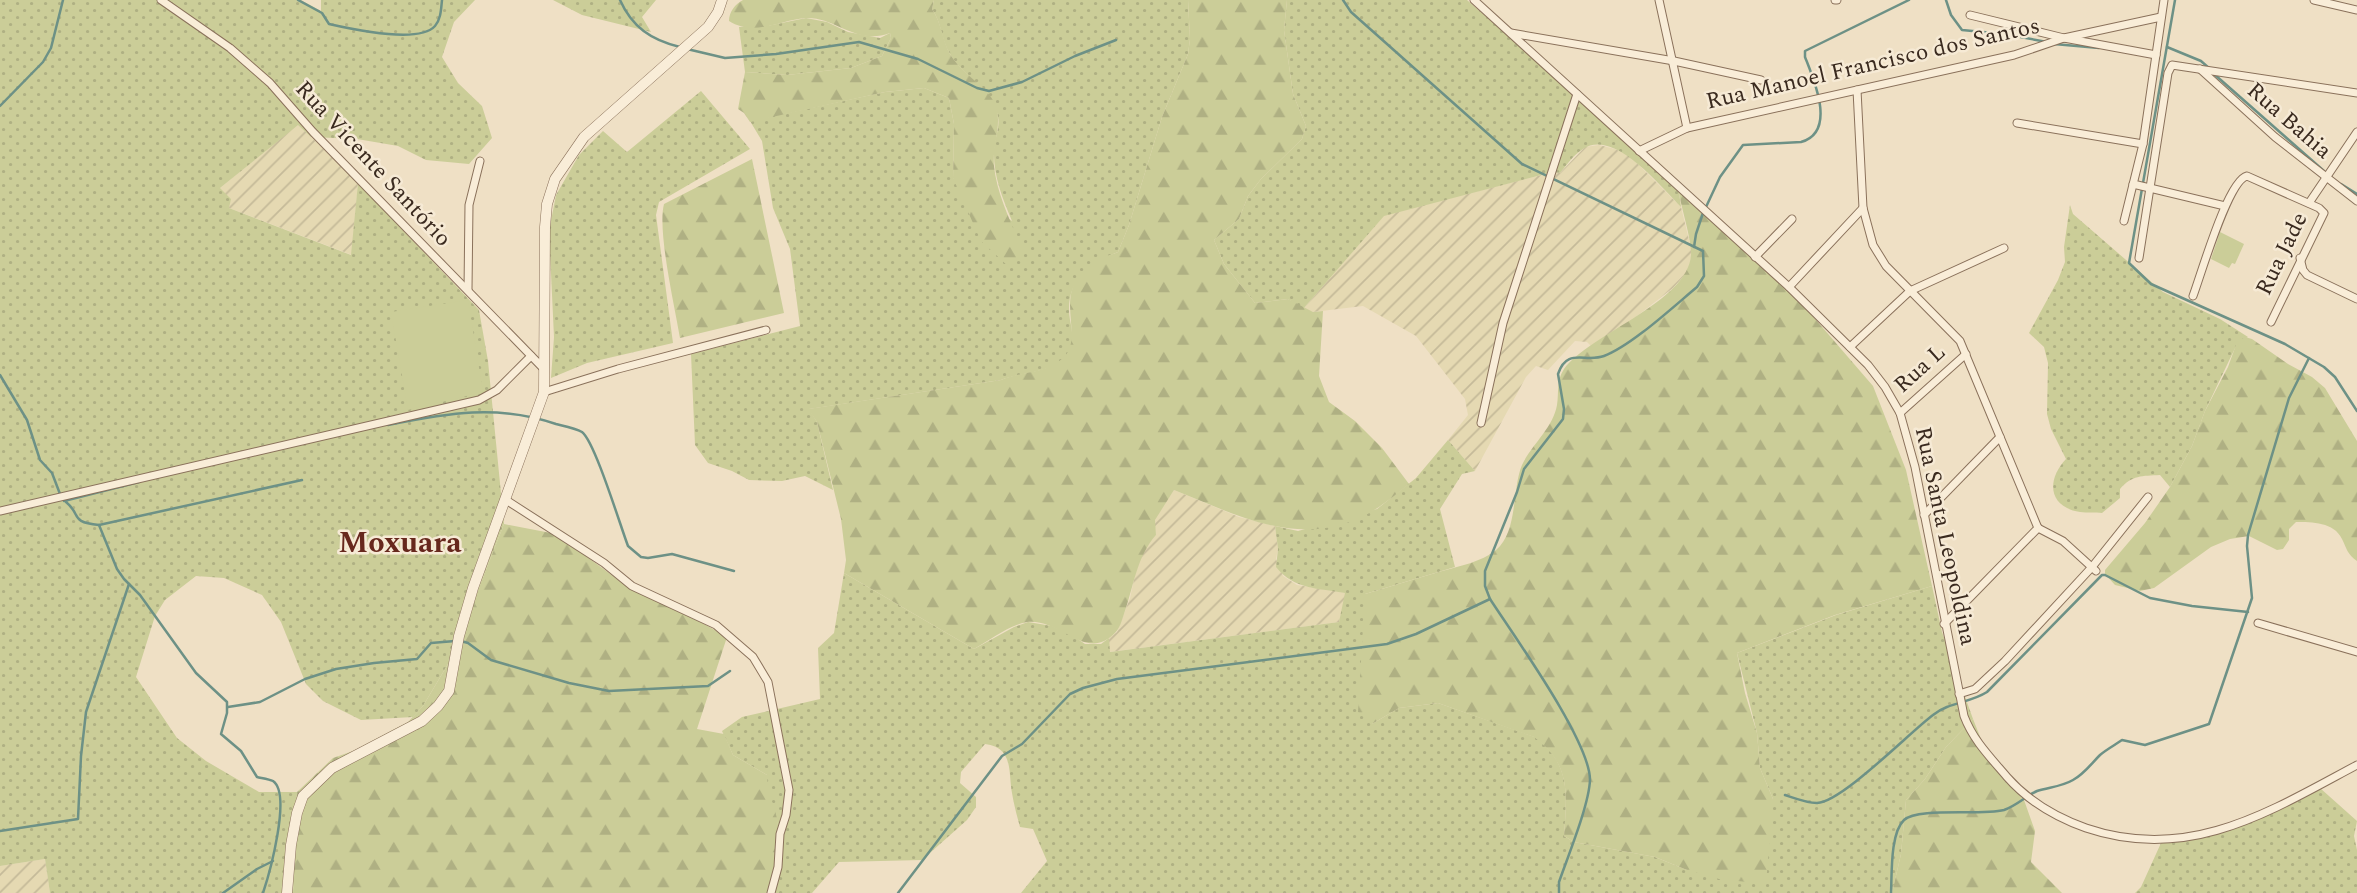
<svg xmlns="http://www.w3.org/2000/svg" width="2357" height="893" font-family="Spectral,serif">
  <style>
    .farmland { fill: url(#farmland-furrows) }
    .grass { fill: url(#grass-dots) }
    .forest { fill: url(#forest-firs) }
    .park { fill: #cbcd98 }
    .lines { fill: none; stroke-linecap: round; stroke-linejoin: round }
    .stream { stroke: #6d9186; stroke-width: 2.5 }
    .minor-casing { stroke: #8a715b; stroke-width: 9 }
    .tertiary-casing { stroke: #8a715b; stroke-width: 11 }
    .minor { stroke: #f9edd8; stroke-width: 7 }
    .tertiary { stroke: #f9edd8; stroke-width: 10 }
    .labels { text-anchor: middle; dominant-baseline: central; stroke-width: 5; stroke-linejoin: round; paint-order: stroke }
    .street-label { font-size: 23px; fill: #3a2a1f; stroke: #f6ead5 }
    .district-label { font-size: 30px; font-weight: bold; fill: #67281d; stroke: #f6ead5 }
  </style>
  <defs>
    <pattern id="farmland-furrows" width="10" height="10" patternUnits="userSpaceOnUse" patternTransform="scale(1.75)"><rect width="10" height="10" fill="#e5d9b2"/><path d="M-1 1l2-2M0 10L10 0M9 11l2-2" fill="none" stroke="#c5ba99"/></pattern>
    <pattern id="grass-dots" width="8" height="8" patternUnits="userSpaceOnUse" patternTransform="scale(1.75)"><rect width="8" height="8" fill="#cbcd98"/><path d="M2 2h.1M6 6h.1" fill="none" stroke="#afb083" stroke-width="1.8" stroke-linecap="round"/></pattern>
    <pattern id="forest-firs" width="22" height="20" patternUnits="userSpaceOnUse" patternTransform="scale(1.75)"><rect width="22" height="20" fill="#cbcd98"/><path d="M5 1l3.5 6h-7zM16 11l3.5 6h-7z" fill="#afb083"/></pattern>
  </defs>
  <rect width="100%" height="100%" fill="#efe0c5"/>
  <g class="farmland">
    <path d="M 298,124 L 358,183 L 352,255 L 229,208 L 220,188 Z"/>
    <path d="M 1599,145 L 1615,149 L 1630,156 L 1681,207 L 1692,252 L 1689,270 L 1673,288 L 1628,323 L 1592,347 L 1587,342 L 1575,341 L 1548,370 L 1536,366 L 1526,377 L 1475,471 L 1448,440 L 1468,415 L 1465,399 L 1416,336 L 1363,306 L 1313,312 L 1303,309 L 1384,215 L 1553,172 L 1560,173 L 1585,147 Z"/>
    <path d="M 1174,490 L 1239,517 L 1275,526 L 1278,549 L 1276,559 L 1283,576 L 1297,585 L 1346,593 L 1339,622 L 1109,652 L 1109,638 L 1117,632 L 1130,598 L 1136,570 L 1146,546 L 1156,535 L 1154,520 Z"/>
    <path d="M 45,859 L 50,893 L 0,893 L 0,866 Z"/>
  </g>
  <g class="grass">
    <path d="M 0,0 L 301,0 L 321,11 L 321,0 L 475,0 L 454,22 L 442,57 L 458,83 L 482,106 L 492,138 L 469,164 L 426,160 L 398,146 L 357,139 L 311,137 L 298,125 L 220,188 L 231,199 L 229,208 L 351,255 L 358,183 L 479,310 L 488,361 L 504,524 L 451,659 L 423,706 L 413,717 L 361,720 L 323,701 L 306,684 L 281,622 L 262,595 L 224,578 L 196,576 L 165,600 L 155,616 L 136,677 L 177,738 L 206,761 L 259,792 L 297,792 L 293,893 L 50,893 L 45,859 L 0,866 Z"/>
    <path d="M 553,0 L 656,0 L 642,17 L 651,32 L 582,15 Z"/>
    <path d="M 934,0 L 1188,0 L 1190,39 L 1188,54 L 1162,117 L 1129,225 L 1118,252 C 1087,264 1064,283 1070,320 C 1072,329 1074,342 1070,352 C 1059,373 1020,372 1001,380 L 809,409 L 817,422 L 833,490 L 805,476 L 782,481 L 749,480 L 732,471 L 708,463 L 695,445 L 691,354 L 800,326 L 790,249 L 773,208 L 762,141 L 750,121 L 885,92 L 924,88 L 949,98 L 954,124 L 953,178 L 1012,221 C 1002,197 993,175 994,149 C 995,138 1000,127 998,117 C 994,89 963,77 950,54 C 941,40 942,23 932,9 Z"/>
    <path d="M 1287,0 L 1467,0 L 1522,48 L 1679,192 L 1681,207 C 1661,187 1614,128 1583,149 C 1573,155 1567,165 1560,173 L 1553,172 L 1384,216 L 1303,309 L 1288,299 L 1255,303 L 1224,264 L 1214,240 L 1239,219 L 1248,196 L 1261,179 L 1302,139 L 1306,126 L 1293,94 L 1284,30 Z"/>
    <path d="M 806,18 L 827,22 L 848,32 L 880,38 L 890,33 L 891,38 L 882,56 L 851,68 L 787,75 L 745,72 L 739,27 L 767,26 Z"/>
    <path d="M 701,91 L 750,149 L 659,202 L 656,215 L 673,343 L 587,363 L 551,378 L 554,337 L 549,231 L 556,195 L 579,155 L 603,131 L 627,152 Z"/>
    <path d="M 2070,205 L 2073,214 L 2163,292 L 2220,319 L 2248,337 L 2237,344 L 2205,411 L 2192,446 L 2170,487 L 2160,475 C 2142,476 2132,475 2120,489 L 2120,498 L 2102,513 C 2095,512 2087,513 2080,512 C 2047,507 2047,479 2066,459 L 2051,429 L 2047,414 L 2048,363 L 2044,347 L 2029,333 L 2058,280 L 2065,262 L 2064,247 Z"/>
    <path d="M 1448,440 L 1475,471 L 1462,474 L 1440,509 L 1455,567 L 1365,594 L 1372,724 L 1399,708 L 1438,703 L 1535,737 C 1571,764 1567,794 1564,836 L 1574,842 L 1655,857 L 1687,870 L 1773,799 L 1760,768 L 1757,733 L 1737,653 L 1836,615 L 1932,586 L 1942,632 L 1973,719 L 1946,747 L 1925,779 L 1906,800 L 1901,854 L 1892,893 L 1021,893 L 1047,861 L 1033,829 L 1020,827 C 1017,816 1014,805 1012,793 C 1008,771 1014,748 985,744 L 961,772 L 960,783 L 976,797 L 976,807 L 967,820 L 922,860 L 839,862 L 812,893 L 770,893 L 778,825 L 767,791 L 767,775 L 733,755 L 722,731 L 742,717 L 820,699 L 818,648 L 834,633 L 844,573 L 974,649 L 1014,627 L 1028,622 L 1052,626 L 1072,635 L 1085,644 L 1101,644 L 1109,638 L 1110,652 L 1339,622 L 1345,593 C 1319,588 1294,590 1276,567 L 1278,549 L 1275,526 L 1298,531 L 1377,509 L 1416,478 Z"/>
    <path d="M 2320,788 L 2357,821 L 2354,836 L 2357,850 L 2357,893 L 2135,893 L 2141,887 L 2161,843 C 2223,836 2266,817 2320,788 Z"/>
  </g>
  <g class="forest">
    <path d="M 743,0 L 934,0 L 932,9 C 942,23 942,40 950,54 C 960,72 987,87 994,102 C 1004,122 992,144 994,166 C 997,196 1013,225 1023,253 L 1010,268 L 981,241 L 953,178 L 954,124 L 949,98 L 924,88 L 885,92 L 750,122 L 744,113 L 738,109 L 745,72 L 787,75 L 851,68 L 882,56 L 891,38 L 890,33 C 856,46 835,16 805,18 C 781,20 754,37 729,21 C 729,12 735,4 743,0 Z"/>
    <path d="M 1188,0 L 1287,0 L 1284,30 L 1293,94 L 1306,126 L 1302,139 L 1261,179 L 1248,196 L 1239,219 L 1214,240 L 1224,264 L 1255,303 L 1288,299 L 1313,312 L 1323,311 L 1319,376 L 1329,402 L 1355,421 L 1382,448 L 1409,484 C 1399,492 1389,500 1379,507 C 1308,554 1242,517 1174,490 L 1155,520 L 1156,535 C 1136,558 1134,586 1124,614 C 1122,620 1120,628 1115,633 C 1086,663 1061,618 1027,622 C 1009,625 990,640 974,649 L 844,573 L 846,560 L 841,519 L 817,422 L 808,409 L 1001,380 C 1022,371 1044,374 1062,359 C 1089,336 1045,290 1098,260 C 1104,256 1111,255 1118,252 L 1129,225 L 1162,117 L 1188,54 L 1190,39 Z"/>
    <path d="M 752,159 L 784,313 L 680,338 C 675,307 657,231 664,204 Z"/>
    <path d="M 1679,192 L 1791,291 L 1873,386 L 1906,470 L 1932,586 L 1835,615 L 1737,653 L 1745,693 L 1757,733 L 1760,768 L 1773,799 L 1766,884 L 1719,879 L 1687,870 L 1655,857 L 1574,842 L 1564,836 C 1567,794 1571,764 1534,737 L 1438,703 L 1399,708 L 1372,724 L 1358,712 L 1365,594 C 1391,586 1416,579 1442,571 C 1460,566 1481,562 1496,550 C 1518,532 1512,488 1522,465 C 1532,444 1553,428 1557,405 C 1559,392 1556,381 1564,369 C 1590,334 1688,302 1691,255 C 1692,240 1681,208 1679,192 Z"/>
    <path d="M 2245,337 L 2252,339 L 2288,364 L 2312,377 L 2325,388 L 2357,441 L 2357,561 C 2347,554 2347,549 2342,539 C 2334,522 2312,522 2296,522 L 2289,529 L 2289,540 L 2283,549 L 2277,550 L 2249,536 L 2230,539 L 2211,547 L 2154,588 L 2140,591 L 2115,585 L 2105,574 L 2105,570 L 2145,523 L 2170,487 L 2192,446 L 2205,411 L 2228,367 L 2237,342 Z"/>
    <path d="M 504,524 L 556,534 L 632,590 L 690,616 L 727,637 L 697,729 L 724,734 L 733,755 L 767,775 C 767,794 776,807 778,825 C 781,847 774,871 770,893 L 293,893 L 297,792 L 333,758 L 353,751 L 408,722 L 423,706 L 451,659 Z"/>
    <path d="M 1973,719 L 1989,759 L 2024,800 L 2035,831 L 2031,862 L 2062,893 L 1892,893 L 1901,854 L 1906,800 L 1925,779 L 1946,747 Z"/>
  </g>
  <g class="park">
    <path d="M 2220,232 L 2244,244 L 2235,264 L 2232,263 L 2229,268 L 2211,259 Z"/>
    <path d="M 468,300 L 483,392 L 408,410 L 391,312 Z"/>
  </g>
  <g class="lines">
    <g class="stream">
      <path d="M 298,0 L 322,13 L 329,24 C 351,29 419,44 435,26 C 441,19 441,9 442,0"/>
      <path d="M 620,0 C 632,27 651,40 680,47"/>
      <path d="M 1343,0 L 1351,12 L 1522,164 L 1703,251 L 1704,276 L 1697,287 C 1673,307 1631,346 1604,356 C 1585,363 1567,347 1558,374 L 1564,409 L 1563,419 L 1524,469 L 1517,492 L 1485,571 L 1485,586 L 1490,599 C 1514,636 1590,741 1590,780 C 1589,805 1568,856 1559,882 L 1559,893"/>
      <path d="M 1946,0 L 1951,15 L 1962,30 L 2004,34 L 2047,42"/>
      <path d="M 2175,0 L 2129,263 L 2151,284 L 2285,344 L 2324,367 L 2335,377 L 2357,411"/>
      <path d="M 2054,44 L 2099,48"/>
      <path d="M 2167,47 L 2201,61 L 2210,69"/>
      <path d="M 687,49 L 725,58 L 776,54 L 859,42 L 918,59 L 977,88 L 989,91 L 1022,82 L 1075,56 L 1116,40"/>
      <path d="M 2214,74 L 2324,171"/>
      <path d="M 0,106 L 43,62 L 51,48 L 63,0"/>
      <path d="M 2341,184 L 2357,194"/>
      <path d="M 1706,207 L 1720,177 L 1743,145 L 1801,142 C 1837,132 1814,80 1805,57 L 1805,51 L 1909,0"/>
      <path d="M 1694,247 L 1696,234 L 1703,213"/>
      <path d="M 0,375 L 27,420 L 40,460 L 52,473 L 60,494"/>
      <path d="M 388,425 C 447,413 498,404 556,424 C 564,426 575,428 582,432 C 595,442 620,525 628,546 L 641,557 L 648,558 L 672,554 L 734,571"/>
      <path d="M 64,501 L 139,482"/>
      <path d="M 66,502 C 82,515 69,522 99,525 L 302,480"/>
      <path d="M 99,525 L 117,569 L 124,579 L 140,595 L 196,673 L 227,702 L 227,713 L 221,734 L 241,751 L 257,777 C 261,778 269,779 273,781 C 292,794 269,875 263,893"/>
      <path d="M 461,641 L 468,643 L 491,660 L 569,683 L 609,691 L 708,686 L 730,671"/>
      <path d="M 228,707 L 260,702 L 305,679 L 336,669 L 374,663 L 417,659 L 431,643 L 455,641"/>
      <path d="M 1785,795 C 1794,798 1807,803 1817,803 C 1842,802 1910,732 1933,715 C 1949,702 1970,703 1987,692 L 2102,575 L 2105,575 L 2150,598 L 2192,606 L 2248,612"/>
      <path d="M 0,831 L 78,819 L 81,756 L 86,712 L 129,584"/>
      <path d="M 223,893 L 257,869 L 273,861"/>
      <path d="M 898,893 L 1002,756 L 1022,744 L 1070,694 L 1083,688 L 1117,679 L 1387,644 L 1416,634 L 1490,599"/>
      <path d="M 1891,893 C 1892,875 1890,833 1904,820 C 1918,807 1981,816 2004,810 C 2016,806 2026,796 2037,791 C 2049,787 2061,787 2073,780 C 2084,774 2091,764 2100,755 C 2107,749 2115,745 2122,740 L 2145,745 L 2209,724 L 2252,598 L 2247,546 L 2248,535 L 2289,398 L 2309,358"/>
    </g>
    <g class="minor-casing">
      <g id="minor">
        <path d="M 161,0 L 230,48 L 270,83 L 313,132 L 544,369"/>
        <path d="M 1474,0 L 1789,287 L 1868,365 L 1885,387 L 1900,413 L 1915,467 L 1964,716 C 1973,740 1990,757 2007,777 C 2029,802 2055,817 2086,828 C 2189,863 2269,812 2357,765"/>
        <path d="M 1659,0 L 1687,128"/>
        <path d="M 1835,0 L 1837,0"/>
        <path d="M 2314,0 L 2357,10"/>
        <path d="M 1970,15 L 2064,38 L 2156,55"/>
        <path d="M 1511,33 L 1674,61 L 1761,80"/>
        <path d="M 2200,69 L 2275,137 L 2357,201"/>
        <path d="M 1857,90 L 1863,208 L 1873,245 L 1886,266 L 1960,341 L 2038,528"/>
        <path d="M 2017,123 L 2143,144"/>
        <path d="M 1639,151 L 1687,128 L 2014,55 L 2064,38 L 2161,17"/>
        <path d="M 2133,184 L 2225,206"/>
        <path d="M 2309,203 L 2357,132"/>
        <path d="M 2124,221 L 2143,144 L 2164,0"/>
        <path d="M 1755,257 L 1792,219"/>
        <path d="M 2139,258 L 2168,73 L 2172,65 L 2357,93"/>
        <path d="M 2300,258 L 2303,270 L 2307,275 L 2357,299"/>
        <path d="M 1789,287 L 1863,208"/>
        <path d="M 468,290 L 469,205 L 480,161"/>
        <path d="M 2193,296 C 2201,275 2228,180 2247,176 L 2319,208 L 2324,213 L 2271,322"/>
        <path d="M 1850,347 L 1910,291 L 2004,248"/>
        <path d="M 544,392 L 618,369 L 766,330"/>
        <path d="M 1900,413 L 1966,354"/>
        <path d="M 1481,423 L 1503,323 L 1577,94"/>
        <path d="M 506,500 L 604,563 L 632,586 L 716,625 L 753,657 L 768,682 L 789,790 L 786,815 L 780,834 L 778,867 L 771,893"/>
        <path d="M 0,511 L 479,400 L 497,390 L 531,356"/>
        <path d="M 1924,515 L 2000,437"/>
        <path d="M 2038,528 L 2063,541 L 2096,571"/>
        <path d="M 2258,623 L 2357,652"/>
        <path d="M 1944,624 L 2038,528"/>
        <path d="M 1959,694 L 1975,689 L 2005,661 L 2092,567 L 2148,497"/>
      </g>
    </g>
    <g class="tertiary-casing">
      <path id="tertiary" d="M 287,893 L 291,845 L 297,813 L 303,796 L 332,768 L 422,721 L 438,706 L 449,691 L 459,636 L 473,588 L 544,392 L 545,227 L 547,204 L 555,179 L 584,137 L 708,27 L 718,12 L 722,0"/>
    </g>
    <use href="#minor" class="minor"/>
    <use href="#tertiary" class="tertiary"/>
  </g>
  <g class="labels">
    <g class="street-label">
      <text transform="translate(1873 64) rotate(-13)">Rua Manoel Francisco dos Santos</text>
      <text transform="translate(2289 121) rotate(41)">Rua Bahia</text>
      <text transform="translate(373 164) rotate(47)">Rua Vicente Santório</text>
      <text transform="translate(2282 254) rotate(-64)">Rua Jade</text>
      <text transform="translate(1920 369) rotate(-42)">Rua L</text>
      <text transform="translate(1945 536) rotate(78)">Rua Santa Leopoldina</text>
    </g>
    <g class="district-label">
      <text x="400" y="543">Moxuara</text>
    </g>
  </g>
</svg>
